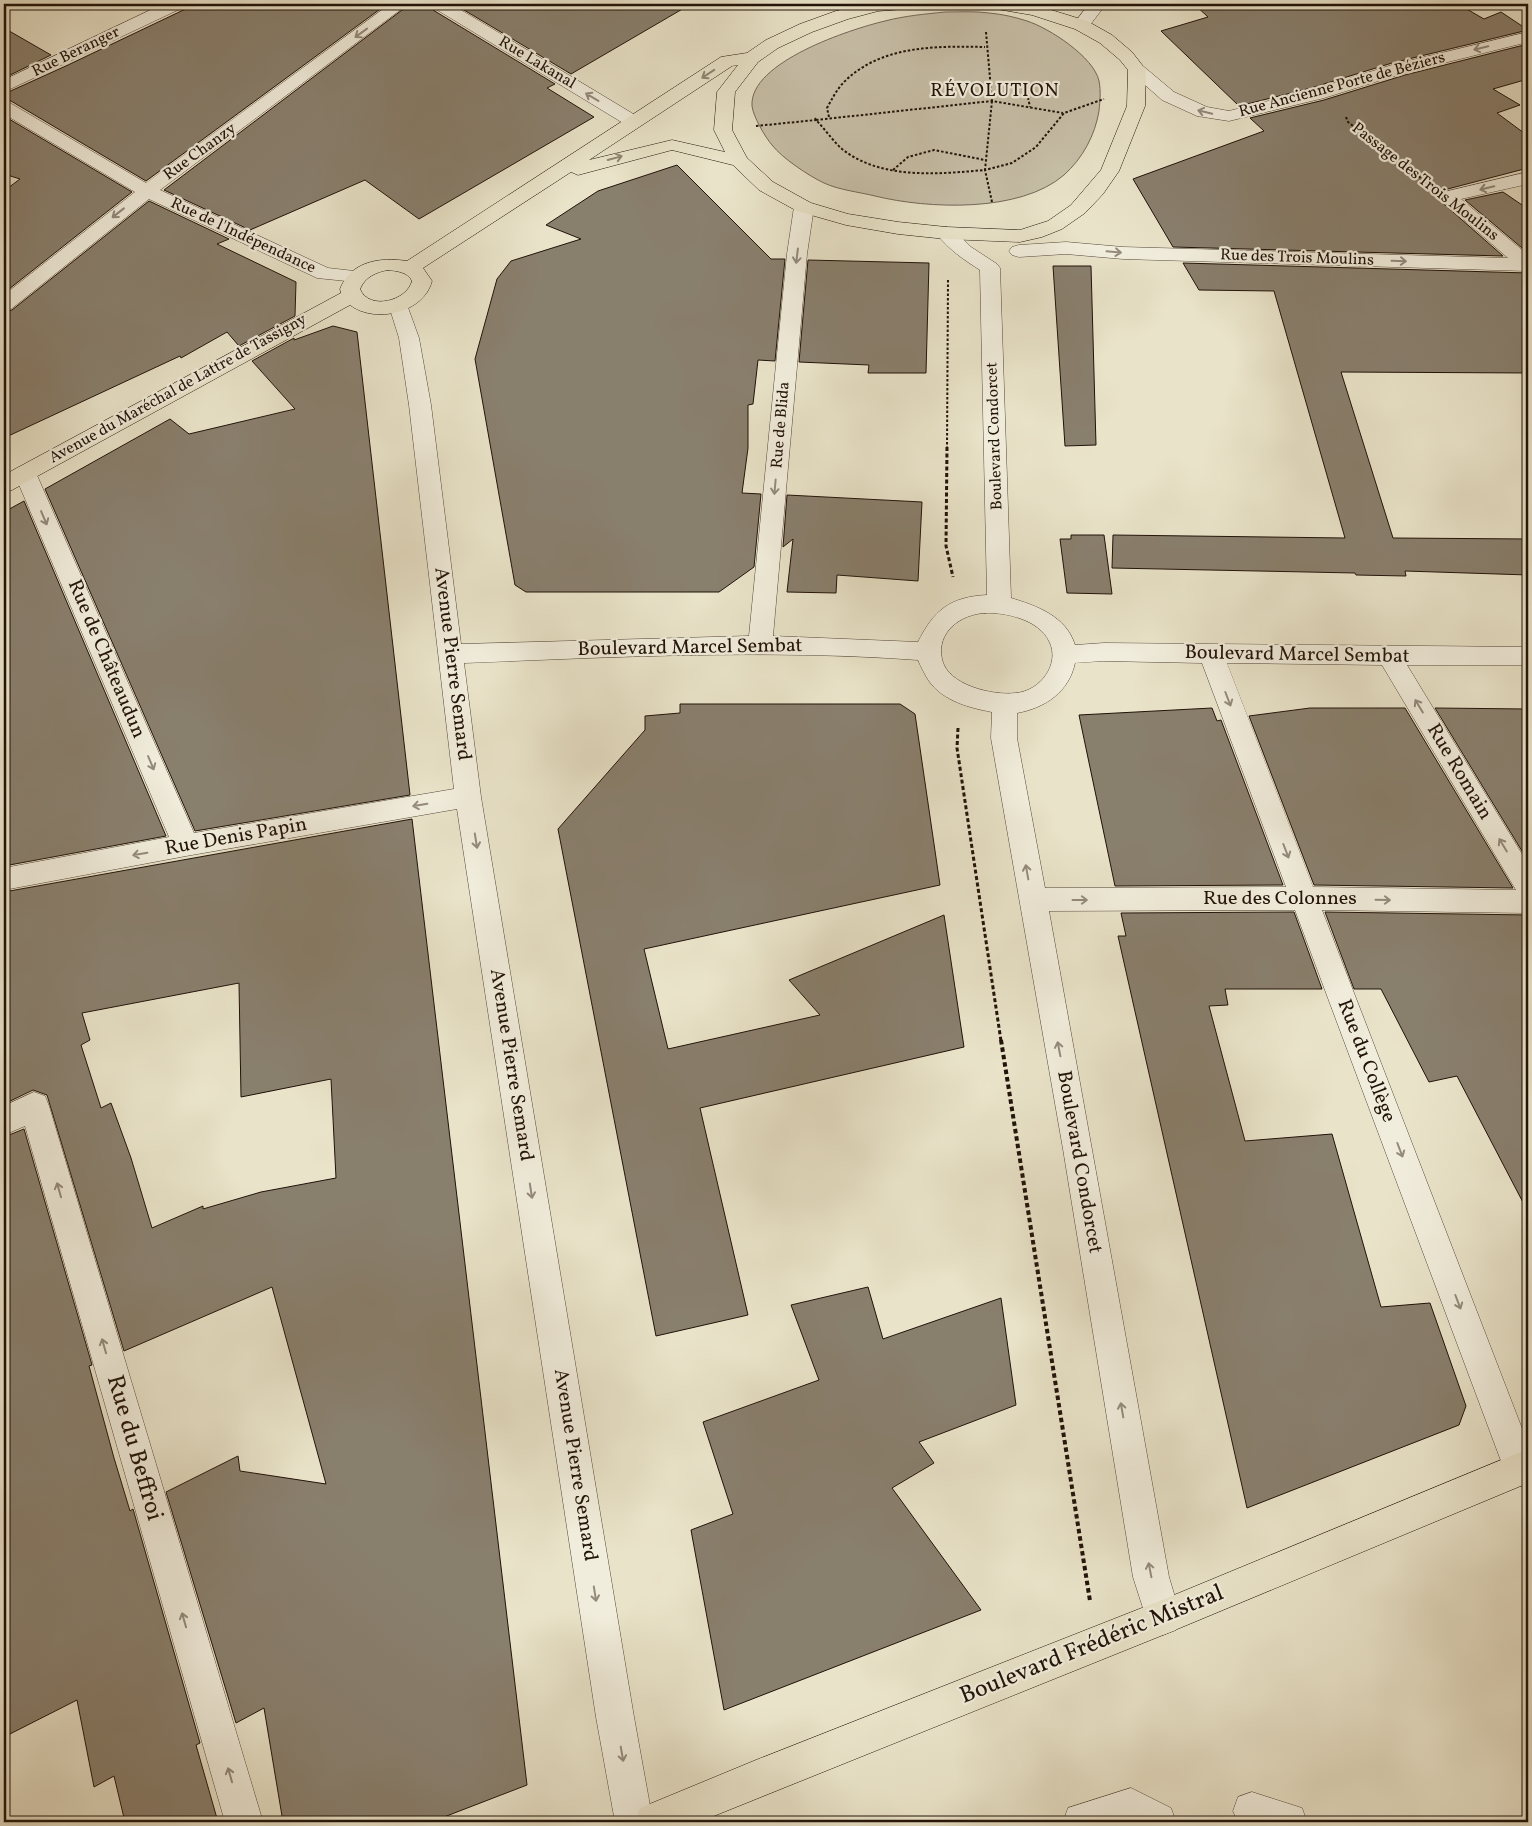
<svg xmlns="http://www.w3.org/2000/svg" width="1532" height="1826" font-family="Vollkorn,serif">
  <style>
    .green { fill: #c7bfa8; stroke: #746858 }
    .building { fill: #897f6d; stroke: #211209; fill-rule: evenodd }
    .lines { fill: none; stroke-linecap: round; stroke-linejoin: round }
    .minor-casing { stroke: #534639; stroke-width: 1 }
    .major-casing { stroke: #211209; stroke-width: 1 }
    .path-far2 { stroke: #211209; stroke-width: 2; stroke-dasharray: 2.5 2; stroke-linecap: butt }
    .path-far1 { stroke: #211209; stroke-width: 3; stroke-dasharray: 4 2.5; stroke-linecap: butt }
    .path { stroke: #211209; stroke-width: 4; stroke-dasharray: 4.5 3; stroke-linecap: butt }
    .minor { fill: #f1eddc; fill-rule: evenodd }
    .major { fill: #e9e3c9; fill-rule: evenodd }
    .oneway { stroke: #938a7d }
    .oneway2 { stroke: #8f8573 }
    .labels { text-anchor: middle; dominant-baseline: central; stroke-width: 4.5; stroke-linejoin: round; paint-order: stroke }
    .far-street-label { font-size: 16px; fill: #211209; stroke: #f1eddc }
    .far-quarter-label { font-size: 19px; letter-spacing: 1px; fill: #211209; stroke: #f1eddc }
    .street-label { font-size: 20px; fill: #211209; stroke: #f1eddc }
    .near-street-label { font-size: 24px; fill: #211209; stroke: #f1eddc }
  </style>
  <rect width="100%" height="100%" fill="#e9e3c9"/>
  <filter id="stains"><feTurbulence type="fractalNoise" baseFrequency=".004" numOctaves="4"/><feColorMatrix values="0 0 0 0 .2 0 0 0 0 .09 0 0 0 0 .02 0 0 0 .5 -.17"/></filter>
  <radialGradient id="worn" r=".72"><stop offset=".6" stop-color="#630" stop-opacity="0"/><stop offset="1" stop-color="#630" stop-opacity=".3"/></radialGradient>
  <path class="green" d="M 945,12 C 959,12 975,11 989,13 C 1001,14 1015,17 1027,21 C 1049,28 1094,57 1099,81 C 1101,91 1100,101 1099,111 C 1095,135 1083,158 1064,175 C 1020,213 928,209 875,196 C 859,192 839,190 824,183 C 809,176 782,158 772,145 C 765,137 753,116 752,106 C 749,62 851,29 885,21 C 904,16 925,14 945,12 Z"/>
  <g class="building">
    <path d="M 196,4 L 387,4 L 146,181 L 11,101 L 4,100 L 4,94 L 68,65 Z"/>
    <path d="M 410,4 L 430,4 L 433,10 L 555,84 L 547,88 L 594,117 L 419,219 L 365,180 L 250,230 L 164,190 Z"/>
    <path d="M 454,4 L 691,4 L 571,74 Z"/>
    <path d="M 1194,4 L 1458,4 L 1484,19 L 1501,12 L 1528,30 L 1392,63 L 1311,88 L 1239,106 L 1161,31 L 1208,17 Z"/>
    <path d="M 4,28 L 51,55 L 4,78 Z"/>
    <path d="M 1528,44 L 1528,79 L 1493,89 L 1520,105 L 1497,113 L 1528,136 L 1528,168 L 1440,191 L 1436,197 L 1503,256 L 1173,247 L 1133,179 L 1264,131 L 1250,118 L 1324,100 L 1405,75 Z"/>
    <path d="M 4,116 L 132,192 L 4,293 L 4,191 L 20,179 L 4,174 Z"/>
    <path d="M 677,165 L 771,259 L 785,259 L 775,361 L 758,360 L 753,404 L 748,405 L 748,448 L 742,493 L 761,494 L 754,567 L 719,592 L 526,592 L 515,585 L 475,359 L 497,279 L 511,261 L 581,239 L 546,225 L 598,191 Z"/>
    <path d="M 1503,192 L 1528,209 L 1528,253 L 1465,200 Z"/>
    <path d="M 149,201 L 229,239 L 217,244 L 296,282 L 295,316 L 239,346 L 227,332 L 181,358 L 180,356 L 4,438 L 4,313 L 12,310 Z"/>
    <path d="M 808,260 L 929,263 L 926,373 L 868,373 L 869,365 L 799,362 Z"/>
    <path d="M 1183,263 L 1528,273 L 1528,373 L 1341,372 L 1393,538 L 1528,539 L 1528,575 L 1405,571 L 1406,576 L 1356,575 L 1355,573 L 1112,568 L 1113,535 L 1345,538 L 1274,291 L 1199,290 Z"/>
    <path d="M 1053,266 L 1091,266 L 1096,445 L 1065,446 Z"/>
    <path d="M 333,326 L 357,332 L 410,795 L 195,831 L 45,489 L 170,419 L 189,434 L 295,409 L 252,361 L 294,338 L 294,340 Z"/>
    <path d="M 787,495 L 922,502 L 918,581 L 837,575 L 836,593 L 787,592 L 793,539 L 783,547 Z"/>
    <path d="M 24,501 L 166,836 L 4,866 L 4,512 Z"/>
    <path d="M 1071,535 L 1104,535 L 1112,594 L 1067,593 L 1060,539 L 1071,539 Z"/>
    <path d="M 680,704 L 900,704 L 915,714 L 940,885 L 644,949 L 668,1049 L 820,1015 L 789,980 L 944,915 L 964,1047 L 700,1108 L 748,1315 L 656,1336 L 558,829 L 645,730 L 645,716 L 680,713 Z"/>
    <path d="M 1212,708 L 1217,721 L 1221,720 L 1283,885 L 1115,886 L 1079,715 Z"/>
    <path d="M 1310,708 L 1405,708 L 1513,888 L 1314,885 L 1249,716 Z"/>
    <path d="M 1435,708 L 1528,709 L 1528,861 Z"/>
    <path d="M 412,819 L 527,1785 L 431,1822 L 283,1822 L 264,1708 L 236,1723 L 166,1492 L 238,1456 L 240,1471 L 326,1484 L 272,1287 L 124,1351 L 47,1095 L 33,1090 L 4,1104 L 4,892 ZM 239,983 L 241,1097 L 331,1079 L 336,1178 L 261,1192 L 203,1209 L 203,1206 L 152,1228 L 131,1158 L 111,1103 L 101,1108 L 81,1045 L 90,1040 L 82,1013 Z"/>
    <path d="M 1294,912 L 1322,989 L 1225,989 L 1228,1005 L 1209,1006 L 1245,1141 L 1332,1134 L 1381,1307 L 1430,1303 L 1466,1406 L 1459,1425 L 1247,1508 L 1118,936 L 1126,936 L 1121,913 Z"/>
    <path d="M 1325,912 L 1528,915 L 1528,1212 L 1457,1076 L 1429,1082 L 1381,989 L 1354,989 Z"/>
    <path d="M 24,1129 L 92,1365 L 89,1366 L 114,1458 L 130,1511 L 133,1509 L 200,1743 L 196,1745 L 218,1822 L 125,1822 L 114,1776 L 94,1787 L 77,1700 L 4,1737 L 4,1137 Z"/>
    <path d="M 868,1287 L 883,1339 L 1001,1298 L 1016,1405 L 919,1442 L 934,1463 L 892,1488 L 981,1610 L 724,1710 L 691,1530 L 733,1514 L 703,1422 L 819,1380 L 791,1305 Z"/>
  </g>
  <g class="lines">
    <g class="minor-casing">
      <g id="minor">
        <path d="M 163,4 L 184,4 L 182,8 L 4,92 L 4,80 Z"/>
        <path d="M 390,4 L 408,4 L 160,190 L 328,268 L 363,272 L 366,276 L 363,280 L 356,282 L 317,278 L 149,199 L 11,309 L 4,311 L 4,295 L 135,192 L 4,114 L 4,102 L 10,103 L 146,183 Z"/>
        <path d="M 432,4 L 451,4 L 640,118 L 643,122 L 640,126 L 634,127 L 628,126 L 434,8 Z"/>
        <path d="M 1089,4 L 1106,4 L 1087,29 L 1075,29 L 1073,25 Z"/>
        <path d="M 1528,32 L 1528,42 L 1404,73 L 1324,98 L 1229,121 L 1197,116 L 1162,100 L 1128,70 L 1131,66 L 1137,65 L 1143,66 L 1174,92 L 1207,107 L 1229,111 L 1312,90 L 1392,65 Z"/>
        <path d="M 1528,172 L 1528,184 L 1461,199 L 1528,255 L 1528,271 L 1123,259 L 1066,254 L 1019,257 L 1012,255 L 1009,251 L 1012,247 L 1019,245 L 1066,242 L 1123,247 L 1508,258 L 1438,197 L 1440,193 Z"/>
        <path d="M 804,201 L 811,203 L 814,207 L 807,254 L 773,636 L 918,642 C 934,610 950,597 987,595 L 980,270 C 964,260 948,249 936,233 L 939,229 L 946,227 L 953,229 L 971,247 L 997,264 L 1000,268 L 1011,598 C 1037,606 1066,616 1075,645 L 1104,643 L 1528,647 L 1528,665 L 1407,665 L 1528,864 L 1528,913 L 1322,910 L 1528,1444 L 1528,1483 L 1521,1486 L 1509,1481 L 1504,1469 L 1295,910 L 1049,911 L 1169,1577 L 1181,1617 L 1176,1630 L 1163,1635 L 1150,1630 L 1133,1577 L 1063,1149 L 991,738 L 992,712 C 970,708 943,701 929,681 C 925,675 921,667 918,660 C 766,649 615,657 464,663 L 481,797 L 634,1717 L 653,1822 L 615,1822 L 596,1717 L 457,809 L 186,856 L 4,890 L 4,868 L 169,837 L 14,473 L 17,468 L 25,465 L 33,468 L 36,473 L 194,833 L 454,789 L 409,405 L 399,338 L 389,306 L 392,302 L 399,300 L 406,302 L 419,338 L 431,405 L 461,644 L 749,636 L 787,254 L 794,207 L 797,203 ZM 985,613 C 1006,612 1039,620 1049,641 C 1061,664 1040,691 1016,693 C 993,696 947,685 942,659 C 936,632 961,614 985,613 ZM 1104,661 L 1202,663 L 1286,887 L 1045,888 L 1017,738 L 1017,713 C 1045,708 1069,692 1075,663 ZM 1227,663 L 1382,665 L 1516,890 L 1313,887 Z"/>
        <path d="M 34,1092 L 45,1096 L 49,1106 L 263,1822 L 225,1822 L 25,1126 L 4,1135 L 4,1106 Z"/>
        <path d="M 1131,1788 L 1171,1808 L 1176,1822 L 1063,1822 L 1068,1808 Z"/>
        <path d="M 1252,1792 L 1302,1808 L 1307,1822 L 1238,1822 L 1233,1811 L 1238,1797 Z"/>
      </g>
    </g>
    <g class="major-casing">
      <g id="major">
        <path d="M 867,4 L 918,4 L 916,8 L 878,11 L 848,19 L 812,32 L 778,48 L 758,62 L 735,92 L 732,130 L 747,158 L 773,182 L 811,203 L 848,214 L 898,222 L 946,227 L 1020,230 L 1048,221 L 1071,205 L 1101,170 L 1127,106 L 1128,70 L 1120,60 L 1100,43 L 1075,29 L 1032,15 L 991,8 L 989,4 L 1035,5 L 1087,21 L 1112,35 L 1132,52 L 1146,70 L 1145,106 L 1119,171 L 1103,194 L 1085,213 L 1062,229 L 1042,237 L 1020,242 L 946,239 L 898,234 L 846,225 L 797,211 L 759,190 L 733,165 L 672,150 L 578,175 L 571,172 L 423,268 L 432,281 C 424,313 375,324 350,305 L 12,490 L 4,493 L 4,475 L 341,293 L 340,289 C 351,261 380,257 407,261 L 721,57 L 747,53 L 766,40 L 800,24 L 836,11 ZM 738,65 L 717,92 L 714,130 L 725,152 L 672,140 L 589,160 L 732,66 ZM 388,270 C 397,271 408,272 412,281 C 407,301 369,311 360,289 C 365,277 376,272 388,270 Z"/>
        <path d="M 1528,1449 L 1528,1483 L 1163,1635 L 699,1822 L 635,1822 L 640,1808 L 756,1760 L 1162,1600 Z"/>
      </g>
    </g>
    <g class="path-far2">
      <path d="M 986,32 L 992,101 L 1063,113"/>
      <path d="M 1027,93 L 1030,107"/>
      <path d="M 992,101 L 985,170 C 939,174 881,180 842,149 C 832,140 825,129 816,120 Z"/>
      <path d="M 829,117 L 827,108 C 832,99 837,89 844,82 C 881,45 936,46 985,47"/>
      <path d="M 1346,117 L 1348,122 L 1422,179"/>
      <path d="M 815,118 L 816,120"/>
      <path d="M 756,126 L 816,120"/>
      <path d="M 893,170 L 908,157 L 934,150 L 985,160"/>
      <path d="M 992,202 L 985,170 L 1012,163 L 1036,147 L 1064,113 L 1104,99"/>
      <path d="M 947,449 L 948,279"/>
    </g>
    <g class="path-far1">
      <path d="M 947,447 L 946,546 L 953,577"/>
      <path d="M 958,728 L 957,748 L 1001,1041"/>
    </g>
    <path class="path" d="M 1001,1040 L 1090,1601"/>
    <use href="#minor" class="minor"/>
    <use href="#major" class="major"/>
  </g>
  <defs><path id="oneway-shaft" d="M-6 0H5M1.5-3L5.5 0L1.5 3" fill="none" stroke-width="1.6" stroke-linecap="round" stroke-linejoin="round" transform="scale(1.25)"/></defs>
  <g class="oneway">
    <use href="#oneway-shaft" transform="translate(361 33) rotate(144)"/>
    <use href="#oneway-shaft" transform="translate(1481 48) rotate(166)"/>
    <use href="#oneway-shaft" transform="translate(592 97) rotate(-149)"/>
    <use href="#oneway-shaft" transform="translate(1205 112) rotate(-166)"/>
    <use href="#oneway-shaft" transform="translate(1487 188) rotate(167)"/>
    <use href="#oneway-shaft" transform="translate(118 213) rotate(142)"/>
    <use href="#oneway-shaft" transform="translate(1114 252) rotate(5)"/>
    <use href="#oneway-shaft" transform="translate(797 256) rotate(97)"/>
    <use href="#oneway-shaft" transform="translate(1399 261) rotate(2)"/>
    <use href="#oneway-shaft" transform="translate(775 487) rotate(95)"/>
    <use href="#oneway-shaft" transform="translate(44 518) rotate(67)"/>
    <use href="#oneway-shaft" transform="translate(1228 699) rotate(69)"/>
    <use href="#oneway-shaft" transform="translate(1419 706) rotate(-121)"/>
    <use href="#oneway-shaft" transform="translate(151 763) rotate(67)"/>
    <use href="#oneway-shaft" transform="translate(420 805) rotate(170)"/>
    <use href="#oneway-shaft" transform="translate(476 841) rotate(81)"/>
    <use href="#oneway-shaft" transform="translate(1503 845) rotate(-121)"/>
    <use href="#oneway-shaft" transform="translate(1286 851) rotate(69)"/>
    <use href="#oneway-shaft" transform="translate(140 854) rotate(170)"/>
    <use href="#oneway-shaft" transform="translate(1027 872) rotate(-100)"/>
    <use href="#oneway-shaft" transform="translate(1080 900)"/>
    <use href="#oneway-shaft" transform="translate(1383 900) rotate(1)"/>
    <use href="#oneway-shaft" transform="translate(1059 1049) rotate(-101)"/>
    <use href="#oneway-shaft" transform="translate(1400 1150) rotate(69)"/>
    <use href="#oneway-shaft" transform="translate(59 1190) rotate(-106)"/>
    <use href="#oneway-shaft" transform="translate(531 1191) rotate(81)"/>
    <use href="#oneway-shaft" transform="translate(1458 1302) rotate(69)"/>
    <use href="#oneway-shaft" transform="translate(104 1346) rotate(-106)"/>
    <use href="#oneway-shaft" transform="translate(1122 1410) rotate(-100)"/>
    <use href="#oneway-shaft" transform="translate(1150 1570) rotate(-101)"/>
    <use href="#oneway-shaft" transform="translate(595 1594) rotate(81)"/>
    <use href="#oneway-shaft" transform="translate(184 1620) rotate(-106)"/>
    <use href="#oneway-shaft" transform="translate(622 1754) rotate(80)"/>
    <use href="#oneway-shaft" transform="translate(230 1775) rotate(-106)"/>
  </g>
  <g class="oneway2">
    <use href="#oneway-shaft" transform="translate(708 74) rotate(147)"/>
    <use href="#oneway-shaft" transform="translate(615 158) rotate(-15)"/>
  </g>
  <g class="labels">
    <g class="far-street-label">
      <text transform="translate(76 52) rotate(-26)">Rue Beranger</text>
      <text transform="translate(537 63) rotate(31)">Rue Lakanal</text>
      <text transform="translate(1342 85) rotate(-15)">Rue Ancienne Porte de Béziers</text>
      <text transform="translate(200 152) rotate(-36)">Rue Chanzy</text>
      <text transform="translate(1425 182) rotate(38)">Passage des Trois Moulins</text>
      <text transform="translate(243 236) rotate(25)">Rue de l'Indépendance</text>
      <text transform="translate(1297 258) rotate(2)">Rue des Trois Moulins</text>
      <text transform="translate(178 389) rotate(-29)">Avenue du Maréchal de Lattre de Tassigny</text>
      <text transform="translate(781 425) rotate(-85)">Rue de Blida</text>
      <text transform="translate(995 436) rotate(-92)">Boulevard Condorcet</text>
    </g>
    <g class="far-quarter-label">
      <text x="995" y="91">RÉVOLUTION</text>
    </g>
    <g class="street-label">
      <text transform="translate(690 648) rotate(-1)">Boulevard Marcel Sembat</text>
      <text transform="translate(1297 655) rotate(1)">Boulevard Marcel Sembat</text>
      <text transform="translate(106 659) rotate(67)">Rue de Châteaudun</text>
      <text transform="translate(452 664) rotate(83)">Avenue Pierre Semard</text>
      <text transform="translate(1459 772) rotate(59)">Rue Romain</text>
      <text transform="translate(236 837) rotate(-10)">Rue Denis Papin</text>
      <text x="1280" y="899">Rue des Colonnes</text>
      <text transform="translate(1366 1061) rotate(69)">Rue du Collège</text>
      <text transform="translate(511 1065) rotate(81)">Avenue Pierre Semard</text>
      <text transform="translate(1079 1162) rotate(80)">Boulevard Condorcet</text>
      <text transform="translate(575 1465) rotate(81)">Avenue Pierre Semard</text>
    </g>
    <g class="near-street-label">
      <text transform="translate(134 1448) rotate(74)">Rue du Beffroi</text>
      <text transform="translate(1092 1645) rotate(-22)">Boulevard Frédéric Mistral</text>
    </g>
  </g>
  <rect width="1532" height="1826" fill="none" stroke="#e9e3c9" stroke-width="20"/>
  <rect x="5" y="5" width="1522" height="1816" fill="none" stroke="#211209" stroke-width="2.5"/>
  <rect x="10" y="10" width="1512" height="1806" fill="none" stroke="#211209"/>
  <rect width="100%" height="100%" filter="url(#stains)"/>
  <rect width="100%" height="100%" fill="url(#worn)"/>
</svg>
